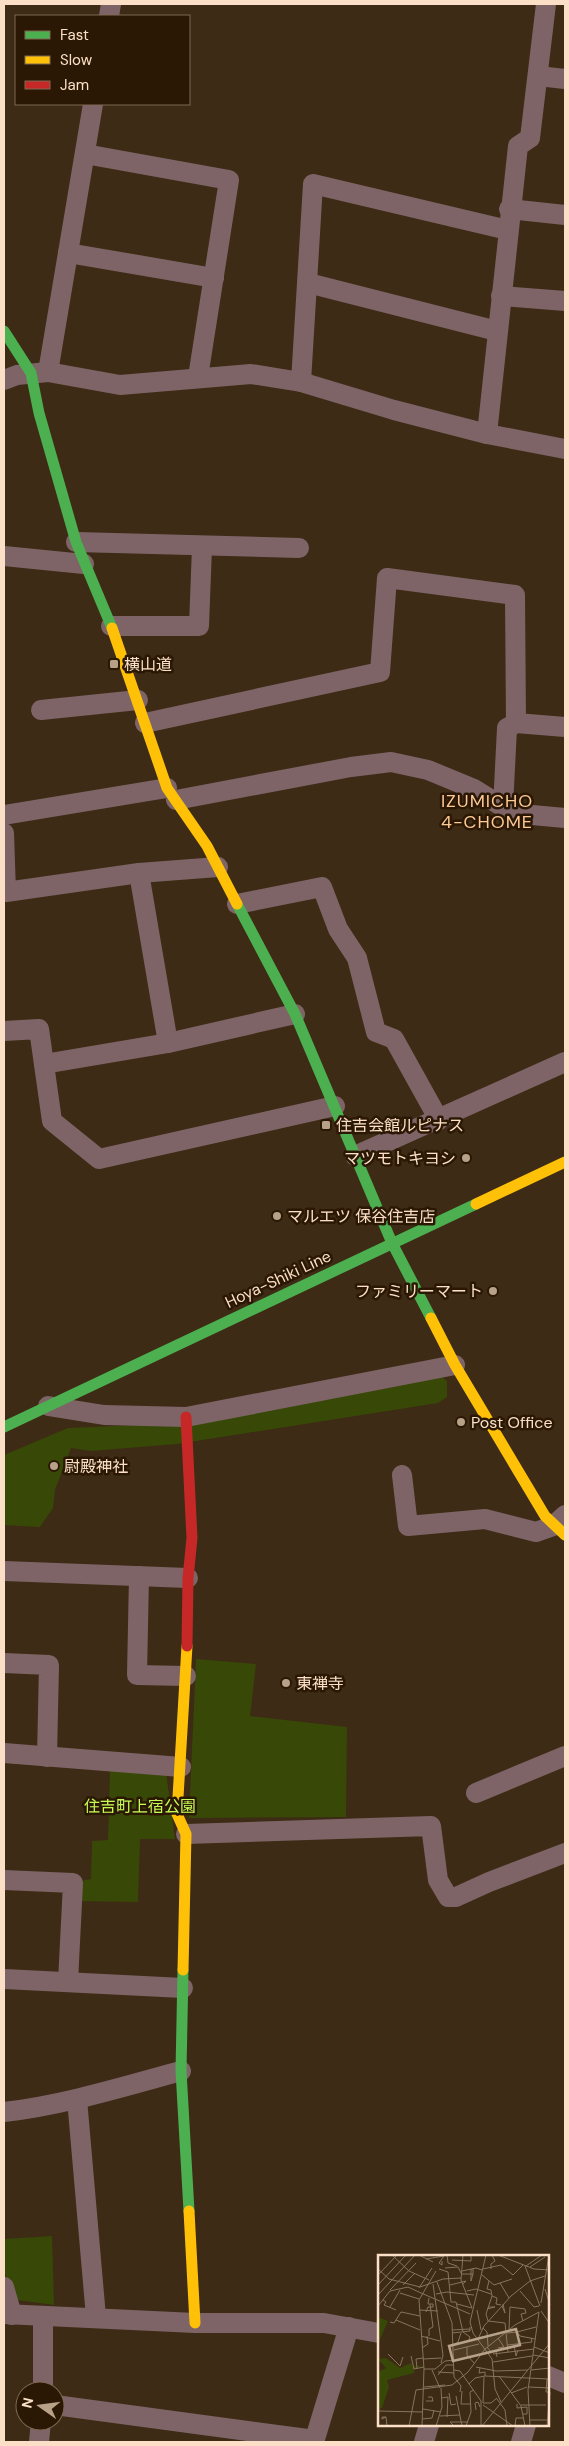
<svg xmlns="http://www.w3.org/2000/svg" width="569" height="2446" font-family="'DM Sans','Noto Sans JP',sans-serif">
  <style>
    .green { fill: #384807 }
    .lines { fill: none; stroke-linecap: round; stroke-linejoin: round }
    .street { stroke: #7e6467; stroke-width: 20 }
    .fast { stroke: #4caf50; stroke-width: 11 }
    .slow { stroke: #ffc107; stroke-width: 11 }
    .jam { stroke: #c62828; stroke-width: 11 }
    .poi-dot { fill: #b8a189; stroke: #2b1804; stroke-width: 2 }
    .labels { text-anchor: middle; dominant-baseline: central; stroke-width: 5; stroke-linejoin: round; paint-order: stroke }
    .poi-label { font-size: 16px; fill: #fbe0c7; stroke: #2b1804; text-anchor: start }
    .street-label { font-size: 16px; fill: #fbe0c7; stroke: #2b1804 }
    .park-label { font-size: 16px; fill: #c4fb55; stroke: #2b1804 }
    .neighbourhood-label { font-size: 18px; letter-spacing: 1px; fill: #fdc996; stroke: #2b1804 }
    .inset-road { fill: none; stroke: #89735c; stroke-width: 1 }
    .view { fill: #b8a189; fill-opacity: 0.15; stroke: #b8a189; stroke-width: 2.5 }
    .inset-edge { fill: none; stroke: #fbe0c7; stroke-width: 2.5 }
  </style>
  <rect width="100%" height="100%" fill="#3d2b15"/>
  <g class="green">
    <path d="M 441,1376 L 447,1381 L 447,1397 L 438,1403 L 177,1444 L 91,1451 L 71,1448 L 55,1490 L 53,1508 L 40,1527 L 4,1525 L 4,1455 L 68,1428 L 162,1424 Z"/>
    <path d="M 196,1659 L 256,1664 L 250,1716 L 347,1727 L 346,1817 L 189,1818 Z"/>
    <path d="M 110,1769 L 166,1772 L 175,1839 L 140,1839 L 138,1902 L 74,1901 L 75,1882 L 91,1879 L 92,1841 L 108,1840 Z"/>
    <path d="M 52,2236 L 54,2305 L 11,2299 L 4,2269 L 4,2239 Z"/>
  </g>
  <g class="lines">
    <g class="street">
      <path d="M 109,16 L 111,4"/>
      <path d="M 538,76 L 565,79"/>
      <path d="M 85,154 L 229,180 L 198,377"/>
      <path d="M 509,209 L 565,215"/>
      <path d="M 68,253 L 214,278"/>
      <path d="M 308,283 L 497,331"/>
      <path d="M 501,296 L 565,301"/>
      <path d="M 48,372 L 93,104"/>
      <path d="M 4,380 L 17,375 L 48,372 L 120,385 L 251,374 L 301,382 L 394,410 L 487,434 L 565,449"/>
      <path d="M 301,382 L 313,184 L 508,230"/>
      <path d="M 487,434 L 518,146 L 530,138 L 546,4"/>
      <path d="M 76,542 L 299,548"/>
      <path d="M 4,556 L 84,564"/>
      <path d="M 111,626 L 199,626 L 202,547"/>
      <path d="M 41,710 L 138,700"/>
      <path d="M 145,723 L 380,672 L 387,578 L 515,595 L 516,723 L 507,728 L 503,807"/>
      <path d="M 516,723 L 565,727"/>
      <path d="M 176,800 L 351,767 L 391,762 L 428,770 L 474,789 L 503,807 L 521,814 L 565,818"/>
      <path d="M 4,815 L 167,788"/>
      <path d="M 4,833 L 6,892 L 139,873 L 218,867"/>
      <path d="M 139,873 L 168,1043"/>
      <path d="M 237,904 L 322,887 L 338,929 L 357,958 L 376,1032 L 394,1039 L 439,1120"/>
      <path d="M 4,1031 L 39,1029 L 52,1121 L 99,1159 L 335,1106"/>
      <path d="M 44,1064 L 168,1043 L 295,1014"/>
      <path d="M 355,1156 L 565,1062"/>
      <path d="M 48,1406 L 104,1415 L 186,1417 L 455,1365"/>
      <path d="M 402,1475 L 408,1526 L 485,1519 L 536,1532 L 553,1526 L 565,1515"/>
      <path d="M 4,1571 L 188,1578"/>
      <path d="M 139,1576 L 137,1675 L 186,1676"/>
      <path d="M 4,1663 L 49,1665 L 47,1757"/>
      <path d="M 4,1753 L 181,1767"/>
      <path d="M 476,1793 L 565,1756"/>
      <path d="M 186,1834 L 431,1826 L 438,1880 L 448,1897 L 456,1897 L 489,1882 L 565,1853"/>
      <path d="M 4,1880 L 73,1883 L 68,1982"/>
      <path d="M 4,1979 L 183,1988"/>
      <path d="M 77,2099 L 96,2317"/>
      <path d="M 4,2112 C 64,2105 122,2087 181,2071"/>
      <path d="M 4,2287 L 12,2315"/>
      <path d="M 4,2314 L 195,2323 L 324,2323 L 379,2333"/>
      <path d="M 548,2376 L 565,2383"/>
      <path d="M 43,2391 L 43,2316"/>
      <path d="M 55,2405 L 315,2440"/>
      <path d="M 39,2442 L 41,2421"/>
      <path d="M 314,2442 L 349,2327"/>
      <path d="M 424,2442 L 429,2425"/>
      <path d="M 521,2442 L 526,2425"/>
    </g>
    <g class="fast">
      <path d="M 4,331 L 31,373 L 39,413 L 76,542 L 112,628"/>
      <path d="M 237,904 L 295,1014 L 392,1243 L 431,1318"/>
      <path d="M 4,1427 L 476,1204"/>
      <path d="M 183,1970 L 181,2071 L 189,2211"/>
    </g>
    <g class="slow">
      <path d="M 112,628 L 167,788 L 207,846 L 237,904"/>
      <path d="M 476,1204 L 565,1162"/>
      <path d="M 431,1318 L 455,1365 L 545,1516 L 565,1535"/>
      <path d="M 183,1970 L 186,1834 L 177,1814 L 187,1646"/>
      <path d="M 189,2211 L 195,2323"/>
    </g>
    <path class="jam" d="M 186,1417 L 192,1538 L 188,1578 L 187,1646"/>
  </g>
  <g class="poi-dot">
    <rect x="109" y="659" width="10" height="10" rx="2.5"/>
    <rect x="321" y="1120" width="10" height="10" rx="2.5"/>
    <circle cx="466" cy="1158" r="5"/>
    <circle cx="277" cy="1216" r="5"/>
    <circle cx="493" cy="1291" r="5"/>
    <circle cx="461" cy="1422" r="5"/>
    <circle cx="54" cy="1466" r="5"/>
    <circle cx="286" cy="1683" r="5"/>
  </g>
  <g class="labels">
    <g class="poi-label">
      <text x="124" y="664">横山道</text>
      <text x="336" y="1125">住吉会館ルピナス</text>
      <text x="456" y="1158" text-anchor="end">マツモトキヨシ</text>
      <text x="287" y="1216">マルエツ 保谷住吉店</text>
      <text x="483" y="1291" text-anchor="end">ファミリーマート</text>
      <text x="471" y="1422">Post Office</text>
      <text x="64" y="1466">尉殿神社</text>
      <text x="296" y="1683">東禅寺</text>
    </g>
    <g class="street-label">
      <text transform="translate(278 1279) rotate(-25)">Hoya-Shiki Line</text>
    </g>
    <g class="park-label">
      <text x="140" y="1806">住吉町上宿公園</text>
    </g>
    <g class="neighbourhood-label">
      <text x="487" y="801">IZUMICHO<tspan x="487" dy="21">4-CHOME</tspan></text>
    </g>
  </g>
  <g transform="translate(378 2255)">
    <rect width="171" height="171" fill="#3d2b15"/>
    <path d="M 0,62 L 10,66 L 0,89 ZM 8,103 L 22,113 L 33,108 L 35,112 L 46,110 L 36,114 L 36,118 L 9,125 L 11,132 L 4,153 L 0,154 L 0,117 L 8,113 L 0,104 Z" fill="#384807"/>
    <path class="inset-road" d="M 14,0 L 31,16 L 51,25M 41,0 L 55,7M 69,0 L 70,8 L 79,11M 85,0 L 83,25 L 94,53M 108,0 L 92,67 L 95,78 L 114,104 L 117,134 L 123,147M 120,0 L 156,14 L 172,15M 48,4 L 66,1M 74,5 L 93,6 L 93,0M 64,6 L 64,10 L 61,8 L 66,1M 147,11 L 162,51M 148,11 L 164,0M 152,12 L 167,2M 67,13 L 80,12 L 83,18M 0,14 L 11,24 L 42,32 L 65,24 L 83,23M 61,14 L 70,17 L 73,47 L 78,47 L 85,77 L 92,82 L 90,87M 93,14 L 93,26 L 95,19M 105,14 L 123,10 L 135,20 L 145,10M 113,14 L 113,9 L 117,6 L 114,0M 84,16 L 98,13 L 104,15M 83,19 L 95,19 L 95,13M 0,20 L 19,0M 104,20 L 116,30 L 134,24M 59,27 L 74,68 L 76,122 L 83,131 L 82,137M 122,28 L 131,43M 55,29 L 65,100 L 63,108M 0,30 L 28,0M 25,30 L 37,18M 72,30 L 88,26 L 85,29M 41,33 L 54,13M 167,34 L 172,50M 12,35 L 38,8M 89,36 L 98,34 L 113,39M 142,36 L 156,52 L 161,51M 22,38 L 41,44M 43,38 L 92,59M 58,39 L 69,37 L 96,40M 0,40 L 37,0M 114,41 L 119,43 L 118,49 L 123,50M 5,45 L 8,47 L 6,50 L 18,55M 163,48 L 171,0M 79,49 L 94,53M 0,51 L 12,36 L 30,32 L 43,38M 124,51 L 127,58 L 125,49M 12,52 L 22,35M 109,54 L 117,52 L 110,52M 41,55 L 60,56M 99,55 L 103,75M 163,56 L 172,69M 48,57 L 50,52 L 55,52 L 55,49 L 50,49 L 51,43M 18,65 L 42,75M 110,66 L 127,68 L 130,97M 110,66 L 108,59 L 114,41 L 113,35 L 109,34 L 111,26M 12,67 L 16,68 L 23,57 L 42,61M 105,73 L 109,77 L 110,91M 131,74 L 132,52 L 147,54 L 148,58 L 143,59 L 145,66M 74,75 L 92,74M 139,77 L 158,72M 74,78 L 92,76 L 92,72M 129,78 L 139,77 L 142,81 L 157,84M 43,81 L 62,86M 51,81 L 51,74 L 55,72 L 52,49M 120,83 L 126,92 L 120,93M 100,84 L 106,71 L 133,41 L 152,26 L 167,21M 75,90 L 80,87 L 83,78M 130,90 L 154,87 L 153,83M 136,90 L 138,101 L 140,95M 89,92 L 89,100 L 96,108M 109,92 L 113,97 L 118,96 L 119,102M 156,92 L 172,98M 44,93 L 50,89 L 49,81M 76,95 L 101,89M 10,99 L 22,111 L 25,102M 115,99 L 156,94M 155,100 L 172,103M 33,101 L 36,114 L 46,112M 45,104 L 63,103M 115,107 L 154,101M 98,112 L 118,116 L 150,115M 39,113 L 38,104 L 45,103M 102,113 L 101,118 L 107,117 L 107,121M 46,114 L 57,114 L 67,106 L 77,105M 54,115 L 62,133M 76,115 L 82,116 L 103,146 L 103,170M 153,115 L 172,113M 60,117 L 76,118M 60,120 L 68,110 L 76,110M 121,121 L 143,151 L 147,171M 169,124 L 168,137 L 172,137M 91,129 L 97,123 L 107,121 L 171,124M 46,132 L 67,130M 151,132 L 172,133M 84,136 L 83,149 L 92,149M 71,138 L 73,150 L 78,149M 133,138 L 149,132M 78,141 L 84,171M 64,143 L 70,142 L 69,162M 119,144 L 127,155 L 129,171M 48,146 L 55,146 L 54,142 L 50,142M 105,148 L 106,122M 105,148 L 113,148 L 119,143M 139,149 L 139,153 L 149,152 L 149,159 L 145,159M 105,150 L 135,171M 143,150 L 168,150M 45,154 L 63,157M 98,155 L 97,148 L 100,147 L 102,152M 0,156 L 45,157M 62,161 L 82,160M 8,162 L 4,162 L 4,164 L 8,162 L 9,171M 44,164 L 54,163 L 56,155M 152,165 L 172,165M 31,171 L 38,135 L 74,130 L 90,117 L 107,94 L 137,70 L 161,57M 44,171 L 46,114 L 41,45 L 58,16M 58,171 L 64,152 L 63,133M 76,171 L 72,167 L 90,167M 88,171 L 93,157 L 92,137 L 96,135M 104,171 L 172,88M 137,171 L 138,163 L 146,163M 152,171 L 150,135 L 161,57M 169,171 L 172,137"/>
    <path class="view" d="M 138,74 L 142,90 L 75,106 L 71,91 Z"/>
    <rect width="171" height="171" class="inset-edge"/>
  </g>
  <rect width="569" height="2446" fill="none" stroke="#fbe0c7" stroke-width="10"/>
  <rect x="15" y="15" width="175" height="90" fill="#2b1804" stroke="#7e6852"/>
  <rect x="25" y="31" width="25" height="8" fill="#4caf50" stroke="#7e6852"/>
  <text x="60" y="40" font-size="15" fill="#fbe0c7">Fast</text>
  <rect x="25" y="56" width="25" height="8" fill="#ffc107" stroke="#7e6852"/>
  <text x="60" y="65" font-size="15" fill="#fbe0c7">Slow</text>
  <rect x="25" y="81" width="25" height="8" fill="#c62828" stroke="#7e6852"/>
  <text x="60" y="90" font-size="15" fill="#fbe0c7">Jam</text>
  <g transform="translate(40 2406) rotate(284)"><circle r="24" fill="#2b1804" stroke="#7e6852"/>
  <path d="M0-4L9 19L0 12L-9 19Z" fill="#b8a189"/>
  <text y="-8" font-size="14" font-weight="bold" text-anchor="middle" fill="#fbe0c7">N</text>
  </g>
</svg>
